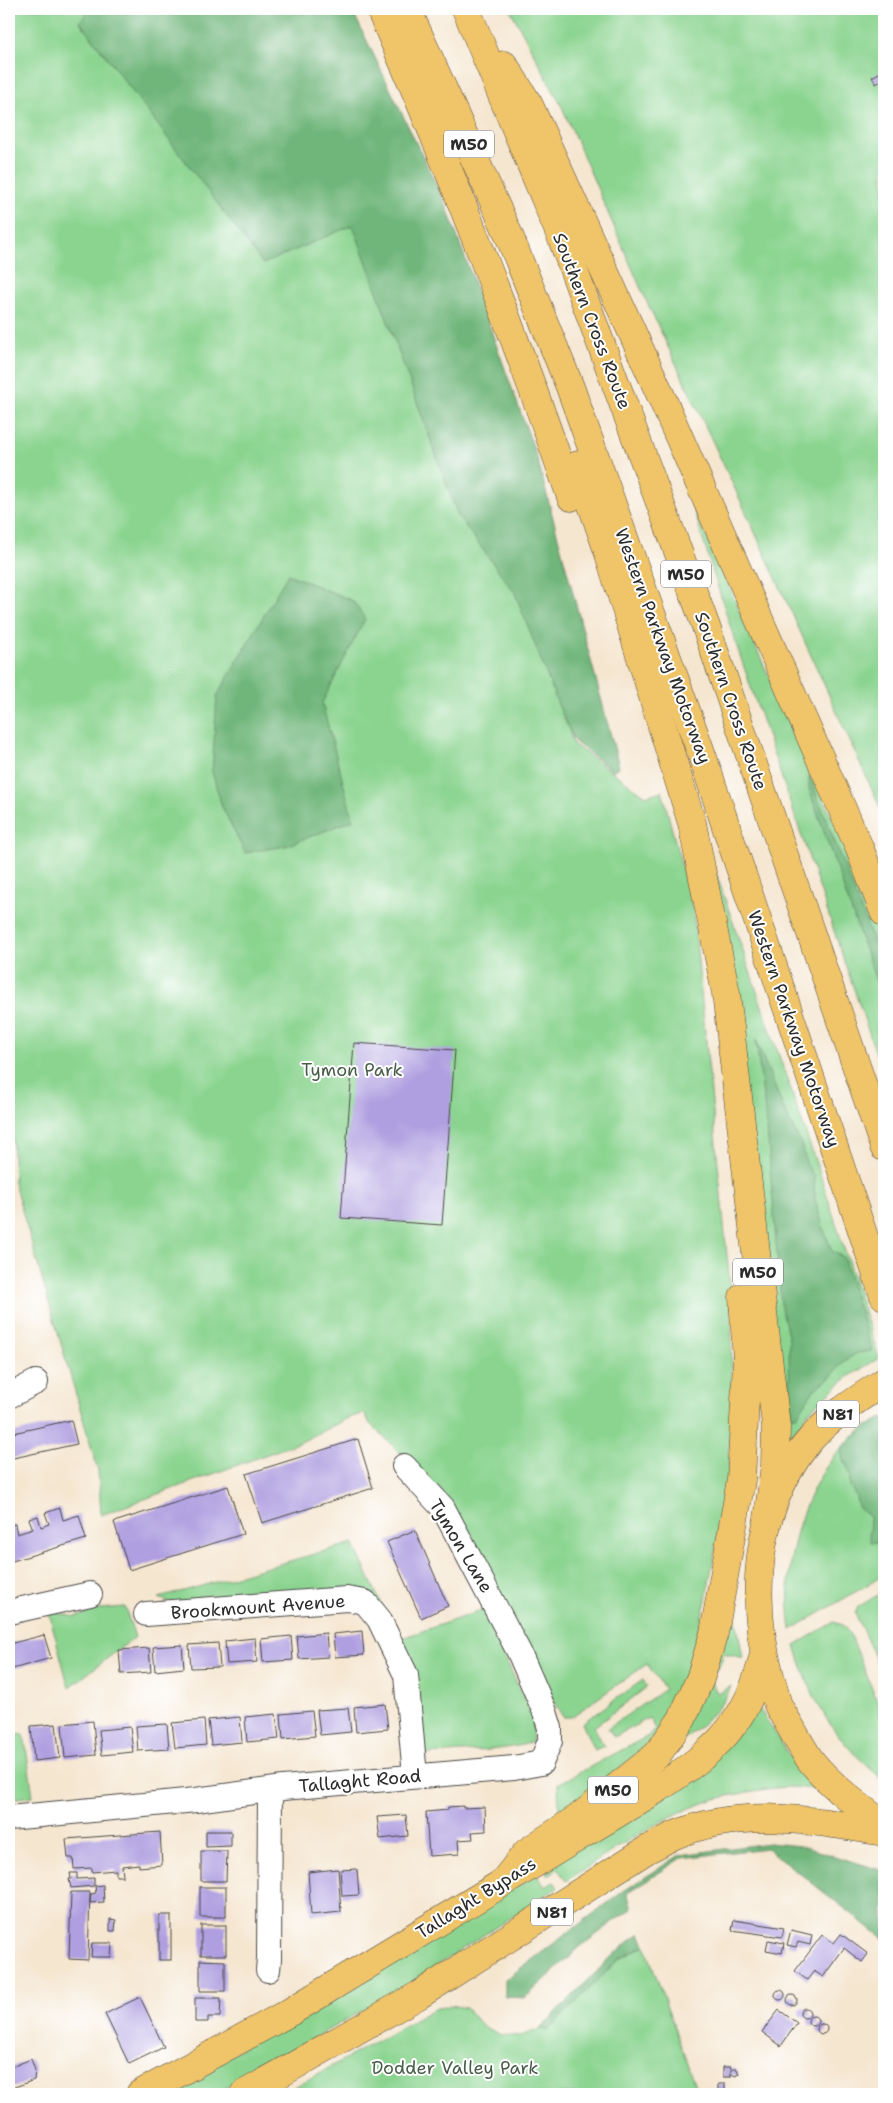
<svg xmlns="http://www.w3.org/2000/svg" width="893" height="2103" font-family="'Shantell Sans',sans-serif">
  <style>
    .green { fill: #8bd490; stroke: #5b805e }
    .forest { fill: #70b67a; stroke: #4e7052 }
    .building { fill: #af9fe0 }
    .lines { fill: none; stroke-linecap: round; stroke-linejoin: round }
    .minor-casing { stroke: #494744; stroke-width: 26 }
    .major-casing { stroke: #494744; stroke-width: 29 }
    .highway-casing { stroke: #494744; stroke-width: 29 }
    .minor { stroke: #fff; stroke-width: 24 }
    .major { stroke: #f0c469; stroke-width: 28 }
    .highway { stroke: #f0c469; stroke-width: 28 }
    .labels { text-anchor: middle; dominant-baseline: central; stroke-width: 4; stroke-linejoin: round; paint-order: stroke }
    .shield { fill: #fff; stroke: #6b6b6b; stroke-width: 1 }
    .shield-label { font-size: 16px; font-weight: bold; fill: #2b2b2b }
    .street-label { font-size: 18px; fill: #2b2b2b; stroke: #fff }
    .park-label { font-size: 18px; fill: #485e49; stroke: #fff }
  </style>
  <rect width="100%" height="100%" fill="#fff"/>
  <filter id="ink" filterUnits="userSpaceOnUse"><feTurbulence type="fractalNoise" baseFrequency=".02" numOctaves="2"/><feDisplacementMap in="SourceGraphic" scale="10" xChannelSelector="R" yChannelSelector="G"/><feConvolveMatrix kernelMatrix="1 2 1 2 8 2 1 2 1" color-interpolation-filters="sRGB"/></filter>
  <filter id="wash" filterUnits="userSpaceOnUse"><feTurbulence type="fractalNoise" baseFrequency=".0096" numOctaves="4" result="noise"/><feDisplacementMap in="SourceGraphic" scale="20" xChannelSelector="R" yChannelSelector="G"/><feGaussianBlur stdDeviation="1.12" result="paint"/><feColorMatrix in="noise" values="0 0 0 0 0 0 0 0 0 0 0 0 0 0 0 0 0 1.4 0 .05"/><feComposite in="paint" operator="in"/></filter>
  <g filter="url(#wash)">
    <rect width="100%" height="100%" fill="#f5e6d0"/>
    <g class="green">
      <path d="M 9,9 L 324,9 L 526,567 L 573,744 L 646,796 L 662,791 L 693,910 L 731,1296 L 732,1392 L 728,1478 L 706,1600 L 689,1669 L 673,1708 L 653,1737 L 589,1799 L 563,1820 L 559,1813 L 558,1784 L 650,1735 L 655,1729 L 649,1718 L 614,1737 L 608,1728 L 665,1689 L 647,1664 L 571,1717 L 563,1717 L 541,1681 L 435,1486 L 370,1424 L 365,1413 L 348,1418 L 303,1441 L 101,1515 L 98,1470 L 14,1183 L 12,1128 L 9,1116 Z"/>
      <path d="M 510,9 L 884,9 L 884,816 L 743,506 L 645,298 L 562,107 Z"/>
      <path d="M 691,502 L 847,851 L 884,942 L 884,1077 L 733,635 Z"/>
      <path d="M 714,867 L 824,1186 L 879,1358 L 848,1377 L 811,1409 L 785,1444 Z"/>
      <path d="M 884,1417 L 884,1575 L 791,1630 C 781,1563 801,1484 852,1437 C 862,1429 873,1423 884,1417 Z"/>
      <path d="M 353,1543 L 393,1629 L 371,1595 L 171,1603 L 159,1598 Z"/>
      <path d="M 884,1591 L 884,1678 L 855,1613 L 858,1607 Z"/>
      <path d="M 125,1607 L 135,1637 L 69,1688 L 49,1613 L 64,1614 L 75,1617 L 101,1609 Z"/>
      <path d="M 483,1610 L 534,1720 L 532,1741 C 522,1750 445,1753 427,1754 L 422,1753 L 399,1639 Z"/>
      <path d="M 722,1618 L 736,1619 L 743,1658 L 724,1653 L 719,1667 L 709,1679 L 718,1694 L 731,1686 C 721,1712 697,1728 677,1745 Z"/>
      <path d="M 834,1622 L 843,1625 L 852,1638 L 884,1719 L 884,1781 C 870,1768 854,1755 842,1740 C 820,1714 804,1678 795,1645 Z"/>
      <path d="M 643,1680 L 647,1687 L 594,1727 L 604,1746 L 594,1750 L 582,1723 Z"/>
      <path d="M 759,1708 L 798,1769 L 814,1789 C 807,1789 799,1787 792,1787 C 774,1787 755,1791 738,1794 C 674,1805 620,1847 566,1881 L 558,1869 L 548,1875 L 545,1871 Z"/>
      <path d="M 24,1734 L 33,1796 L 9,1799 L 9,1736 Z"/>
      <path d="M 537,1875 L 545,1887 L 554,1882 L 558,1887 L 402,1988 L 231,2085 L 213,2094 L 163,2094 Z"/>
      <path d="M 645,1945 L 698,2094 L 282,2094 L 434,2009 L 451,2005 L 466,2008 L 482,2026 L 501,2035 L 521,2036 L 540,2029 L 548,2030 L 619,1959 Z"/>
    </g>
    <g class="forest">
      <path d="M 89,9 L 350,9 L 354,14 L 446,205 L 537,458 L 619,766 L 613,771 L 575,742 L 561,712 L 515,593 L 458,516 L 353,225 L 263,264 L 80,22 Z"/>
      <path d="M 288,574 L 353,601 L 365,619 L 322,703 L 353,820 L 286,846 L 245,853 L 222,807 L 212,772 L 217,696 Z"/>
      <path d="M 809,775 L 884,969 L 884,1004 L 809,789 Z"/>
      <path d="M 756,1040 L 783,1107 L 801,1144 L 807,1166 L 814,1176 L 815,1199 L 825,1233 L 832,1251 L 843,1257 L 872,1351 L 857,1353 L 844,1361 L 832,1376 L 814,1390 L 797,1416 L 790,1416 L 789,1340 L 781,1305 L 767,1128 Z"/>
      <path d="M 884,1417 L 884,1543 L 871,1542 L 869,1534 L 870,1517 L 858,1507 L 856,1497 L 850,1486 L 849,1470 L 843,1460 L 841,1450 L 864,1428 Z"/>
      <path d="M 769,1843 L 801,1846 L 884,1871 L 884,1939 L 767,1848 L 682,1858 L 627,1893 L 632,1908 L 580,1947 L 525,1998 L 505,1997 L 505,1980 L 625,1890 L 680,1855 Z"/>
      <path d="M 640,1933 L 645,1945 L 619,1959 L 548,2030 L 540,2029 L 614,1954 Z"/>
    </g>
    <g id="blocks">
      <g class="building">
        <path d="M 884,70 L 884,79 L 876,84 L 872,77 Z"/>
        <path d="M 354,1043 L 455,1050 L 442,1225 L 341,1218 Z"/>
        <path d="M 71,1420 L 77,1444 L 9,1459 L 9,1434 Z"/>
        <path d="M 358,1439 L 373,1488 L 262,1523 L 246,1474 Z"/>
        <path d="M 228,1486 L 243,1534 L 129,1570 L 114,1522 Z"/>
        <path d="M 60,1508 L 63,1520 L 79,1515 L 86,1539 L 9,1562 L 9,1526 L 15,1524 L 17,1534 L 33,1529 L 29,1519 L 38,1516 L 41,1527 L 49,1524 L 45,1513 Z"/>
        <path d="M 415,1530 L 448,1606 L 421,1618 L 387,1542 Z"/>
        <path d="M 362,1631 L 364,1655 L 335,1657 L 333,1634 Z"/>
        <path d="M 326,1633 L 328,1657 L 299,1659 L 297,1636 Z"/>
        <path d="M 44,1635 L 51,1658 L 9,1670 L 9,1644 Z"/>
        <path d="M 291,1636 L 293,1660 L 263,1662 L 261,1639 Z"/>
        <path d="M 255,1638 L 257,1662 L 227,1664 L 225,1641 Z"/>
        <path d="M 218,1643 L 220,1667 L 191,1668 L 189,1645 Z"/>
        <path d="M 182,1645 L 184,1668 L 155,1671 L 153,1647 Z"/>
        <path d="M 149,1648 L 151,1672 L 121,1674 L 119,1650 Z"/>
        <path d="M 385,1704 L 388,1729 L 356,1732 L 354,1707 Z"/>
        <path d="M 348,1708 L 351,1732 L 320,1735 L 317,1710 Z"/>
        <path d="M 312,1711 L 315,1736 L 283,1739 L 281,1714 Z"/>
        <path d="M 276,1714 L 279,1739 L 247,1742 L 245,1717 Z"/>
        <path d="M 240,1717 L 242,1742 L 211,1745 L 208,1720 Z"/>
        <path d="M 204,1720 L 206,1745 L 175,1748 L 172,1723 Z"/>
        <path d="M 93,1721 L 96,1755 L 65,1758 L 62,1724 Z"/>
        <path d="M 56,1724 L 60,1758 L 34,1761 L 31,1726 Z"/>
        <path d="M 167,1724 L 169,1749 L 138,1751 L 136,1726 Z"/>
        <path d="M 130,1727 L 133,1752 L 102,1755 L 99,1730 Z"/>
        <path d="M 463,1806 L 463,1808 L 485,1807 L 486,1831 L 472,1832 L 473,1839 L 458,1840 L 459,1854 L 429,1856 L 426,1812 L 448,1810 L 448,1807 Z"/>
        <path d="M 406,1815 L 408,1836 L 380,1839 L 377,1817 Z"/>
        <path d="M 206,1831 L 231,1831 L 231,1846 L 206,1847 Z"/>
        <path d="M 160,1832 L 162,1865 L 139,1867 L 139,1864 L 122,1866 L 123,1876 L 116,1876 L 116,1870 L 92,1872 L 92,1868 L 74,1869 L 73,1858 L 68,1858 L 66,1839 Z"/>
        <path d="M 201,1851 L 227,1851 L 226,1881 L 201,1881 Z"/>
        <path d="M 338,1869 L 341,1912 L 311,1915 L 308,1872 Z"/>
        <path d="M 357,1869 L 359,1895 L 342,1896 L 340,1870 Z"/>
        <path d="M 70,1873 L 77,1873 L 77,1879 L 94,1878 L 94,1886 L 71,1888 L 69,1879 L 71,1879 Z"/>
        <path d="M 103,1885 L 104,1902 L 90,1903 L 91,1894 L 96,1893 L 95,1886 Z"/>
        <rect x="200" y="1887" width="26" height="30"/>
        <path d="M 71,1892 L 90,1892 L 88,1960 L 69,1959 Z"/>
        <rect x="159" y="1915" width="12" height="45"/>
        <path d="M 110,1919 L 116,1920 L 115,1931 L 110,1931 Z"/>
        <path d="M 734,1920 L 784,1928 L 782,1937 L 732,1930 Z"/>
        <rect x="201" y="1925" width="25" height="30"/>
        <path d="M 791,1930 L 812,1935 L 810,1945 L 798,1942 L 796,1947 L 787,1945 Z"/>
        <path d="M 841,1934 L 868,1954 L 862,1962 L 844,1948 L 823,1977 L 814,1971 L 807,1980 L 795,1971 L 822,1935 L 834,1943 Z"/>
        <path d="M 768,1940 L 784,1943 L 782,1953 L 766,1950 Z"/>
        <path d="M 92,1943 L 112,1943 L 111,1957 L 91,1957 Z"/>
        <path d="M 200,1960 L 225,1961 L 225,1991 L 200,1991 Z"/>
        <circle cx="780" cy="1995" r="5"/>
        <circle cx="792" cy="2000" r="5"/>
        <path d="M 140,1997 L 164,2047 L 129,2064 L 105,2014 Z"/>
        <path d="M 195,1998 L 221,1998 L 220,2017 L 208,2017 L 208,2022 L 195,2022 Z"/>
        <circle cx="805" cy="2013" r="5"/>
        <path d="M 779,2010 L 797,2023 L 781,2046 L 762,2032 Z"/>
        <circle cx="813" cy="2021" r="5"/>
        <circle cx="822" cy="2029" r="5"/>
        <path d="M 31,2059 L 35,2070 L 34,2080 L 9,2089 L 9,2068 Z"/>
        <path d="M 723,2067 L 731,2067 L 731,2072 L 733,2069 L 737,2069 L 739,2074 L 735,2076 L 731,2073 L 731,2077 L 723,2077 Z"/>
        <rect x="718" y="2084" width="7" height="9"/>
      </g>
    </g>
  </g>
  <g filter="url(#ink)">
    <use href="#blocks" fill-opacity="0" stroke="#494744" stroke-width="1"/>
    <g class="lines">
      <g class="minor-casing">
        <g id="minor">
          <path d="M 9,1396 L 36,1382"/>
          <path d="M 9,1612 L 90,1594"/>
          <path d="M 146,1614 L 347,1599 L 365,1602 L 379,1619 L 406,1675 L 415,1776"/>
          <path d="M 9,1818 L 196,1800 L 283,1788 L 514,1768 L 541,1763 L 550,1741 L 550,1728 L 545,1712 L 519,1652 L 443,1508 L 404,1466"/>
          <path d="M 268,1970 L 269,1959 L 270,1790"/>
        </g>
      </g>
      <g class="major-casing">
        <g id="major">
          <path d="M 884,1382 C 856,1400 826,1419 805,1446 C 755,1511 749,1599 770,1676 C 773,1685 775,1696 778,1705 C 783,1715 790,1725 795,1735 C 800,1743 805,1753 811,1761 C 831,1786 858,1806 884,1825"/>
          <path d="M 140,2094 L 290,2012 L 659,1788 C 716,1750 748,1723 764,1654"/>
          <path d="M 244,2094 L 419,1995 L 648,1849 C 657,1845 666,1839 675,1835 C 743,1806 815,1821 884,1832"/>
        </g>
      </g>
      <g class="highway-casing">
        <g id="highway">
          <path d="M 380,9 C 451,169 514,332 571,497"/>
          <path d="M 407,9 L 508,233 L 570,387 L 702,755 L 884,1296"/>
          <path d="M 466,9 L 562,239 L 705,624 L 884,1147"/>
          <path d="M 504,65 L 529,105 L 661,396 L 859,847 L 884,912"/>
          <path d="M 578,465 L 608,551 L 692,823 L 726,993 L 776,1426 L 775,1465 L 768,1519"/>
          <path d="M 504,1881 L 527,1852 L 578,1818 L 657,1755 L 682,1719 L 700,1679 L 714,1633 L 741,1480 L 747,1361 L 743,1297"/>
        </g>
      </g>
      <use href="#minor" class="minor"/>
      <use href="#major" class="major"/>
      <use href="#highway" class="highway"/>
    </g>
  </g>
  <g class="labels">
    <g class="shield">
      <rect x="444" y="130.5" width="50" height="27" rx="4"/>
      <rect x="661" y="560.5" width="50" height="27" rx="4"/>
      <rect x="733" y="1258.5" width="50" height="27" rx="4"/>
      <rect x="817" y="1400.5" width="42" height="27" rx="4"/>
      <rect x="588" y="1776.5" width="50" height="27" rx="4"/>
      <rect x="531" y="1898.5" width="42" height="27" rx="4"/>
    </g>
    <g class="shield-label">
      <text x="469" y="144">M50</text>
      <text x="686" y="574">M50</text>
      <text x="758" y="1272">M50</text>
      <text x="838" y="1414">N81</text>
      <text x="613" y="1790">M50</text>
      <text x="552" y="1912">N81</text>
    </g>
    <g class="street-label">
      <text transform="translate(592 321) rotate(69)">Southern Cross Route</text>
      <text transform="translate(663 646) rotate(70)">Western Parkway Motorway</text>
      <text transform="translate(731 701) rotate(71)">Southern Cross Route</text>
      <text transform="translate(794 1029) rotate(71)">Western Parkway Motorway</text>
      <text transform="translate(461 1546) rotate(59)">Tymon Lane</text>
      <text transform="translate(258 1607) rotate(-4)">Brookmount Avenue</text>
      <text transform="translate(360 1781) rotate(-5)">Tallaght Road</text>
      <text transform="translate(476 1898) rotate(-32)">Tallaght Bypass</text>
    </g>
    <g class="park-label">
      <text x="352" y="1070">Tymon Park</text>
      <text x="455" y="2068">Dodder Valley Park</text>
    </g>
  </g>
  <rect width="893" height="2103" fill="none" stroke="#fff" stroke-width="30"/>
</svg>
